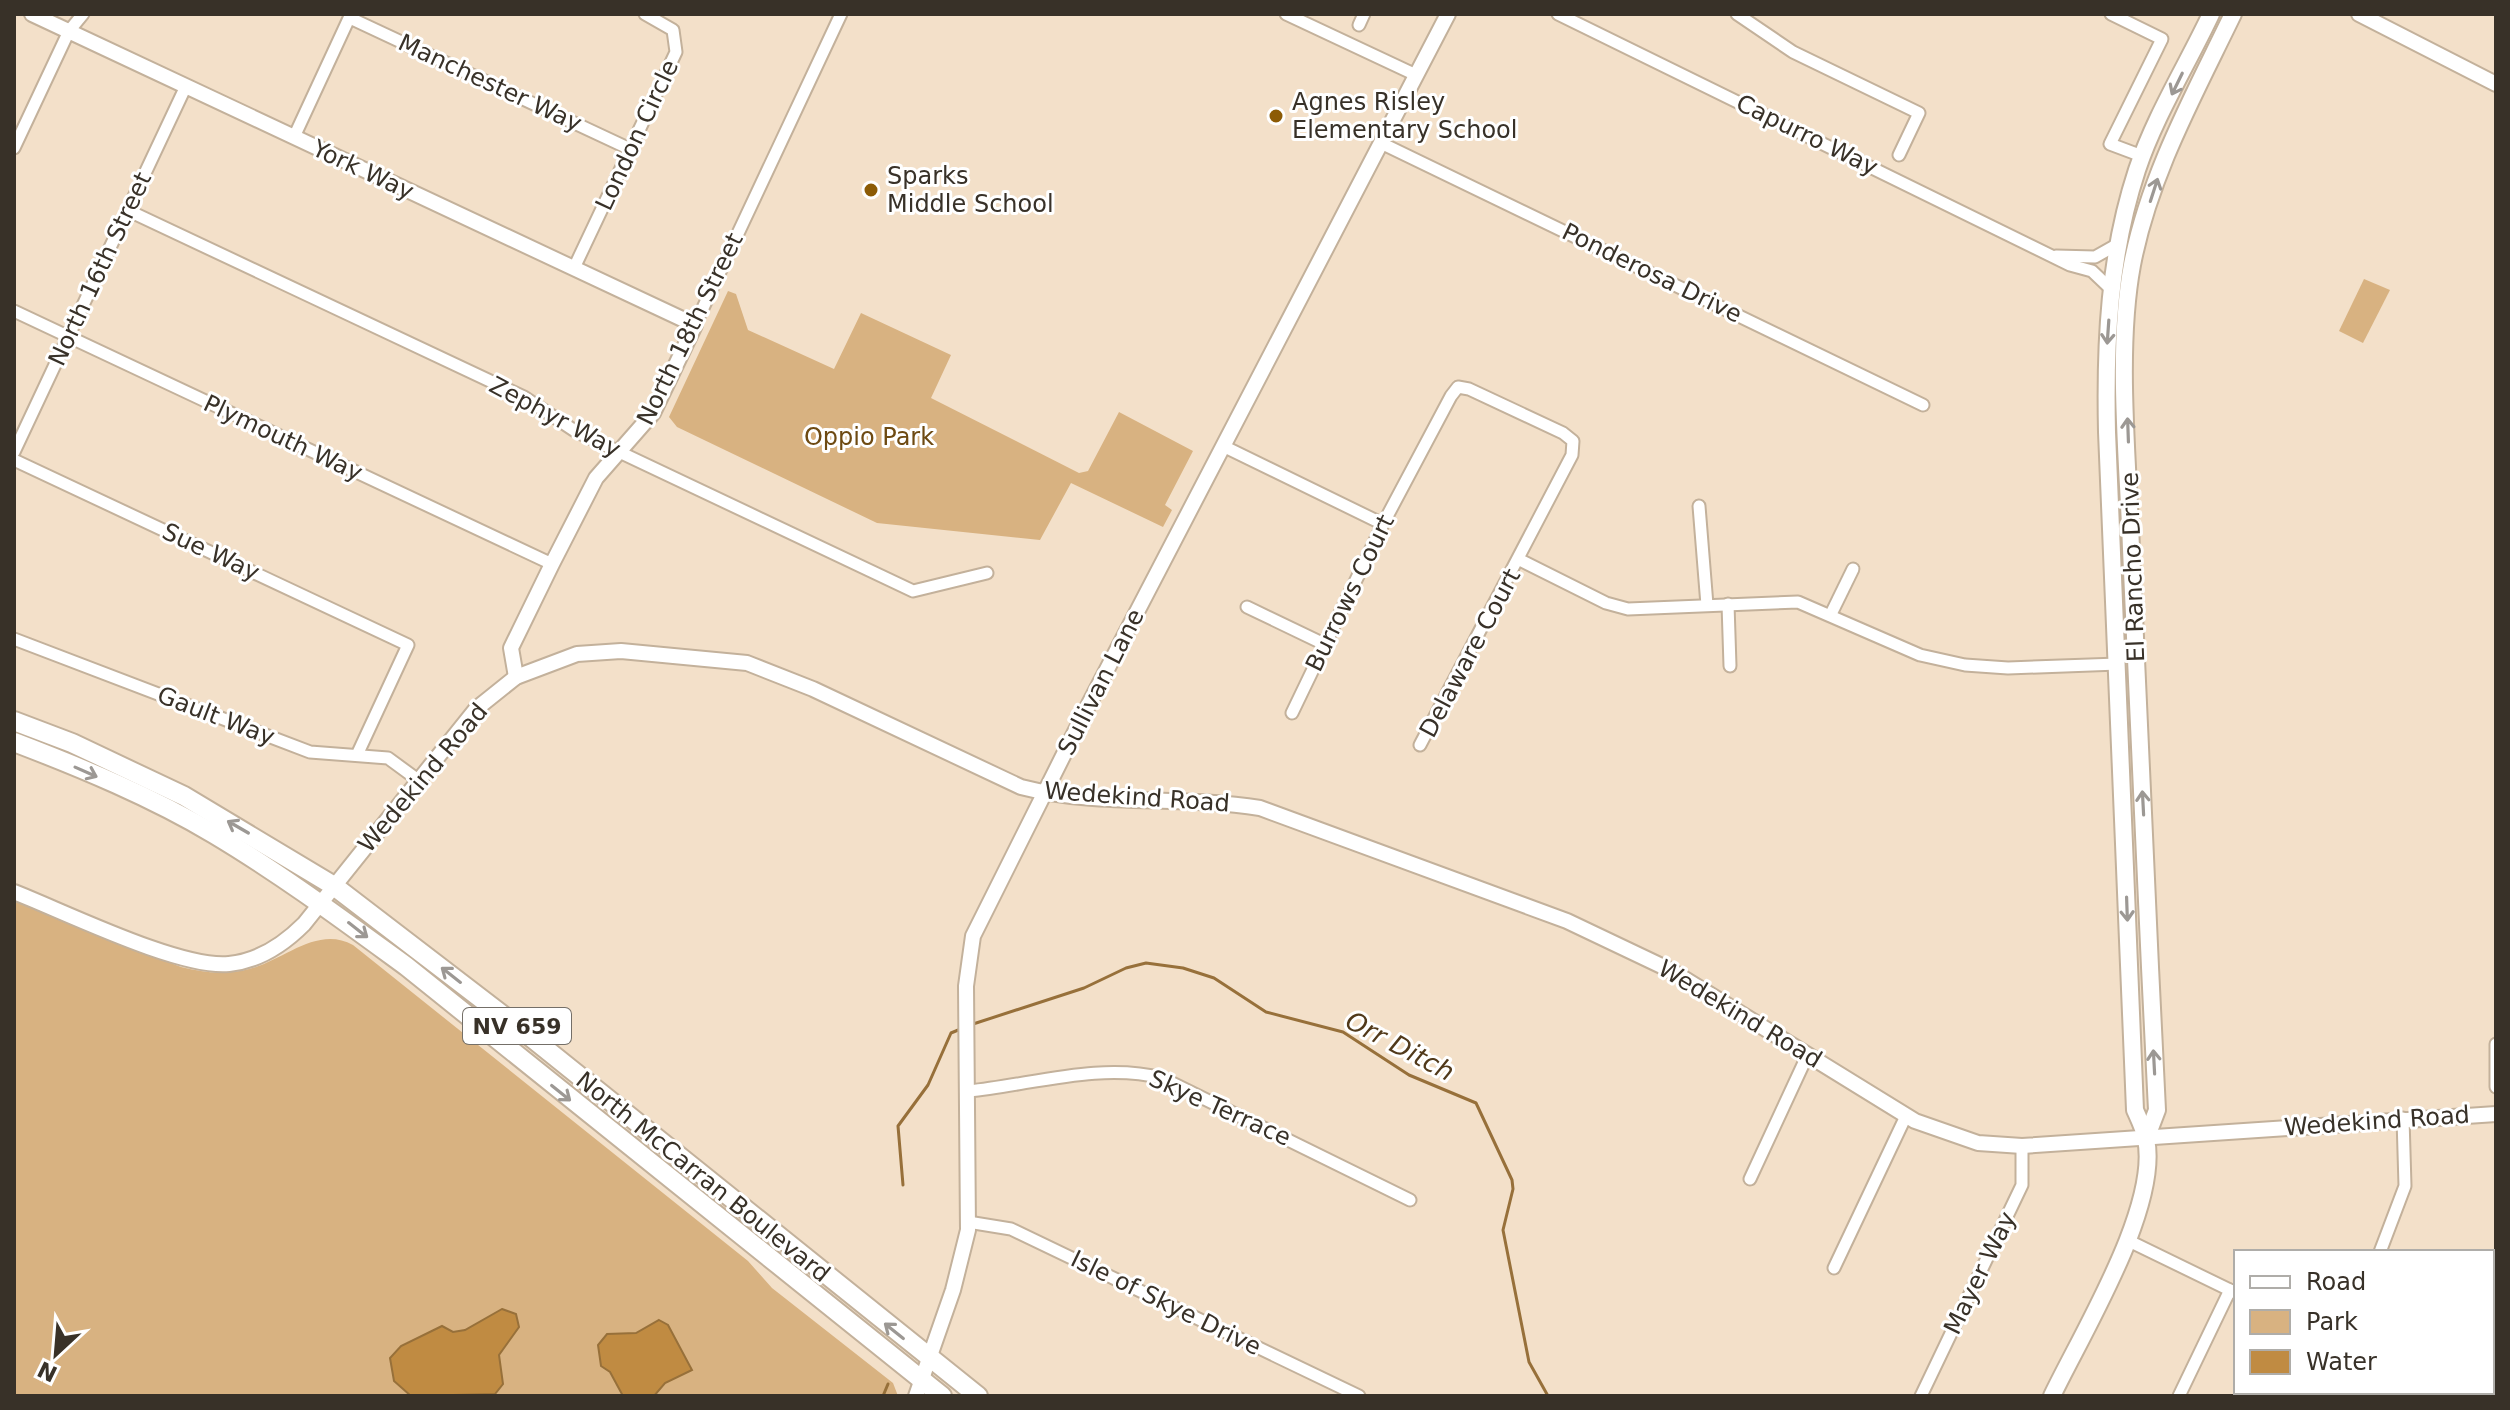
<svg xmlns="http://www.w3.org/2000/svg" width="2510" height="1410" font-family="'DejaVu Sans',sans-serif">
  <style>
    .green { fill: #d8b281 }
    .water { fill: #c08b42; stroke: #97703a; stroke-width: 2 }
    .lines { fill: none; stroke-linecap: round; stroke-linejoin: round }
    .stream { stroke: #97703a; stroke-width: 3 }
    .minor-casing { stroke: #c3b19b; stroke-width: 15 }
    .tertiary-casing { stroke: #c3b19b; stroke-width: 18 }
    .secondary-casing { stroke: #c3b19b; stroke-width: 20 }
    .primary-casing { stroke: #c3b19b; stroke-width: 22 }
    .minor { stroke: #fff; stroke-width: 11 }
    .tertiary { stroke: #fff; stroke-width: 14 }
    .secondary { stroke: #fff; stroke-width: 16 }
    .primary { stroke: #fff; stroke-width: 18 }
    .oneway { stroke: #9c9894 }
    .poi-dot { fill: #8c5b05; stroke: #fff; stroke-width: 3 }
    .labels { text-anchor: middle; dominant-baseline: central; stroke-width: 6; stroke-linejoin: round; paint-order: stroke }
    .shield { fill: #fff; stroke: #746f68; stroke-width: 2 }
    .shield-label { font-size: 22px; font-weight: bold; fill: #383128 }
    .street-label { font-size: 24px; fill: #383128; stroke: #fff }
    .poi-label { font-size: 24px; fill: #383128; stroke: #fff; text-anchor: start }
    .park-label { font-size: 24px; fill: #6e4a12; stroke: #fff }
    .water-label { font-size: 26px; font-style: italic; fill: #51391a; stroke: #fff }
  </style>
  <rect width="100%" height="100%" fill="#f3e0c9"/>
  <g class="green">
    <path d="M 2364,279 L 2390,290 L 2363,343 L 2339,331 Z"/>
    <path d="M 728,291 L 736,294 L 748,330 L 834,369 L 861,313 L 951,355 L 931,398 L 1079,473 L 1088,471 L 1119,412 L 1193,451 L 1165,505 L 1172,510 L 1163,527 L 1071,483 L 1040,540 L 877,523 L 677,427 L 669,417 Z"/>
    <path d="M 14,901 L 181,967 C 204,973 225,975 249,969 C 283,961 317,925 353,945 L 748,1261 L 772,1288 L 893,1383 L 898,1396 L 14,1396 Z"/>
  </g>
  <g class="water">
    <path d="M 502,1309 L 516,1314 L 519,1327 L 499,1355 L 503,1384 L 495,1394 L 411,1396 L 394,1381 L 390,1358 L 401,1346 L 442,1326 L 453,1332 L 465,1330 Z"/>
    <path d="M 659,1320 L 668,1325 L 692,1370 L 665,1383 L 654,1396 L 623,1396 L 610,1372 L 601,1366 L 598,1345 L 607,1334 L 636,1333 Z"/>
  </g>
  <g class="lines">
    <g class="stream">
      <path d="M 970,1025 L 1084,988 L 1126,968 L 1146,963 L 1183,968 L 1214,978 L 1266,1012 L 1343,1032 L 1409,1075 L 1476,1103 L 1512,1180 L 1513,1189 L 1503,1230 L 1529,1362 L 1548,1396"/>
      <path d="M 903,1185 L 898,1126 L 928,1085 L 951,1033 L 963,1028"/>
      <path d="M 883,1396 L 888,1384"/>
    </g>
    <g class="minor-casing">
      <g id="minor">
        <path d="M 1286,14 L 1416,75"/>
        <path d="M 1558,14 L 2070,265 L 2092,271 L 2112,290"/>
        <path d="M 1737,14 L 1793,52 L 1919,113 L 1899,155"/>
        <path d="M 2111,14 L 2162,39 L 2110,144 L 2142,156"/>
        <path d="M 350,18 L 630,149"/>
        <path d="M 1359,25 L 1364,14"/>
        <path d="M 294,137 L 351,14"/>
        <path d="M 1381,143 L 1923,405"/>
        <path d="M 14,148 L 69,31 L 83,14"/>
        <path d="M 127,210 L 524,397 L 575,431 L 913,591 L 987,573"/>
        <path d="M 2056,256 L 2095,257 L 2118,244"/>
        <path d="M 574,268 L 676,52 L 673,30 L 645,14"/>
        <path d="M 14,311 L 552,564"/>
        <path d="M 695,325 L 841,14"/>
        <path d="M 1223,446 L 1383,524"/>
        <path d="M 14,452 L 186,86"/>
        <path d="M 14,460 L 408,645 L 357,755"/>
        <path d="M 1699,506 L 1707,605"/>
        <path d="M 1520,560 L 1606,603 L 1628,609 L 1798,602 L 1920,655 L 1965,665 L 2008,668 L 2118,664"/>
        <path d="M 1728,604 L 1730,666"/>
        <path d="M 1247,607 L 1324,644"/>
        <path d="M 1831,614 L 1853,569"/>
        <path d="M 14,639 L 310,752 L 388,758 L 418,780"/>
        <path d="M 1292,713 L 1383,524 L 1451,396 L 1458,387 L 1469,389 L 1563,433 L 1573,441 L 1572,455 L 1420,745"/>
        <path d="M 2496,1044 L 2496,1087"/>
        <path d="M 969,1091 C 1031,1085 1100,1062 1162,1078 L 1410,1200"/>
        <path d="M 1750,1179 L 1808,1054"/>
        <path d="M 968,1222 L 1011,1229 L 1359,1396"/>
        <path d="M 2127,1240 L 2236,1293"/>
        <path d="M 2380,1252 L 2405,1186 L 2403,1118"/>
        <path d="M 1834,1268 L 1906,1116"/>
        <path d="M 2468,1392 L 2475,1396"/>
        <path d="M 1921,1396 L 2022,1185 L 2022,1146"/>
        <path d="M 2179,1396 L 2230,1290"/>
      </g>
    </g>
    <g class="tertiary-casing">
      <g id="tertiary">
        <path d="M 32,14 L 695,325 L 653,413 L 596,478 L 552,564 L 511,648 L 516,677"/>
        <path d="M 2359,14 L 2496,84"/>
        <path d="M 14,892 C 65,912 180,969 229,964 C 259,961 284,944 304,924 L 476,709 L 516,677 L 577,654 L 621,651 L 747,663 L 813,689 L 1021,787 C 1098,807 1180,795 1260,808 L 1567,921 L 1670,970 L 1915,1121 L 1978,1143 L 2022,1146 L 2496,1114"/>
        <path d="M 916,1396 L 953,1290 L 968,1230 L 966,986 L 973,936 L 1089,704 L 1448,14"/>
      </g>
    </g>
    <g class="secondary-casing">
      <g id="secondary">
        <path d="M 2146,1139 L 2157,1110 C 2148,923 2138,736 2131,549 C 2128,461 2116,351 2132,265 C 2149,176 2194,95 2233,14"/>
        <path d="M 2052,1396 C 2082,1333 2160,1207 2146,1139 C 2144,1129 2139,1119 2135,1110 L 2107,432 C 2105,343 2109,255 2137,170 C 2155,116 2187,65 2211,14"/>
      </g>
    </g>
    <g class="primary-casing">
      <g id="primary">
        <path d="M 14,721 L 72,743 L 184,796 L 334,886 L 522,1030 L 978,1396"/>
        <path d="M 14,742 C 82,768 152,797 214,834 C 281,874 343,920 406,966 L 942,1396"/>
      </g>
    </g>
    <use href="#minor" class="minor"/>
    <use href="#tertiary" class="tertiary"/>
    <use href="#secondary" class="secondary"/>
    <use href="#primary" class="primary"/>
  </g>
  <defs><path id="oneway-shaft" d="M-6 0H5M1.5-3L5.5 0L1.5 3" fill="none" stroke-width="1.6" stroke-linecap="round" stroke-linejoin="round" transform="scale(2)"/></defs>
  <g class="oneway">
    <use href="#oneway-shaft" transform="translate(2177 84) rotate(116)"/>
    <use href="#oneway-shaft" transform="translate(2154 190) rotate(-72)"/>
    <use href="#oneway-shaft" transform="translate(2108 332) rotate(94)"/>
    <use href="#oneway-shaft" transform="translate(2128 430) rotate(-92)"/>
    <use href="#oneway-shaft" transform="translate(86 772) rotate(24)"/>
    <use href="#oneway-shaft" transform="translate(2143 803) rotate(-93)"/>
    <use href="#oneway-shaft" transform="translate(238 827) rotate(-150)"/>
    <use href="#oneway-shaft" transform="translate(2127 909) rotate(88)"/>
    <use href="#oneway-shaft" transform="translate(358 930) rotate(38)"/>
    <use href="#oneway-shaft" transform="translate(451 975) rotate(-142)"/>
    <use href="#oneway-shaft" transform="translate(2154 1062) rotate(-93)"/>
    <use href="#oneway-shaft" transform="translate(561 1093) rotate(39)"/>
    <use href="#oneway-shaft" transform="translate(894 1331) rotate(-141)"/>
  </g>
  <g class="poi-dot">
    <circle cx="1276" cy="116" r="8"/>
    <circle cx="871" cy="190" r="8"/>
  </g>
  <g class="labels">
    <rect class="shield" x="463" y="1008" width="108" height="36" rx="6"/>
    <g class="shield-label">
      <text x="517" y="1026">NV 659</text>
    </g>
    <g class="street-label">
      <text transform="translate(490 83) rotate(25)">Manchester Way</text>
      <text transform="translate(637 135) rotate(-65)">London Circle</text>
      <text transform="translate(1807 135) rotate(26)">Capurro Way</text>
      <text transform="translate(363 170) rotate(25)">York Way</text>
      <text transform="translate(100 269) rotate(-65)">North 16th Street</text>
      <text transform="translate(1652 273) rotate(26)">Ponderosa Drive</text>
      <text transform="translate(690 329) rotate(-64)">North 18th Street</text>
      <text transform="translate(555 417) rotate(28)">Zephyr Way</text>
      <text transform="translate(283 438) rotate(25)">Plymouth Way</text>
      <text transform="translate(211 552) rotate(25)">Sue Way</text>
      <text transform="translate(2133 567) rotate(-92)">El Rancho Drive</text>
      <text transform="translate(1350 593) rotate(-64)">Burrows Court</text>
      <text transform="translate(1470 653) rotate(-62)">Delaware Court</text>
      <text transform="translate(1101 682) rotate(-63)">Sullivan Lane</text>
      <text transform="translate(216 716) rotate(21)">Gault Way</text>
      <text transform="translate(423 778) rotate(-50)">Wedekind Road</text>
      <text transform="translate(1137 797) rotate(4)">Wedekind Road</text>
      <text transform="translate(1740 1014) rotate(31)">Wedekind Road</text>
      <text transform="translate(1220 1108) rotate(24)">Skye Terrace</text>
      <text transform="translate(2377 1121) rotate(-4)">Wedekind Road</text>
      <text transform="translate(703 1177) rotate(39)">North McCarran Boulevard</text>
      <text transform="translate(1980 1273) rotate(-64)">Mayer Way</text>
      <text transform="translate(1166 1303) rotate(26)">Isle of Skye Drive</text>
    </g>
    <g class="poi-label">
      <text x="1292" y="102">Agnes Risley<tspan x="1292" dy="28">Elementary School</tspan></text>
      <text x="887" y="176">Sparks<tspan x="887" dy="28">Middle School</tspan></text>
    </g>
    <g class="park-label">
      <text x="869" y="437">Oppio Park</text>
    </g>
    <g class="water-label">
      <text transform="translate(1400 1046) rotate(28)">Orr Ditch</text>
    </g>
  </g>
  <rect width="2510" height="1410" fill="none" stroke="#383128" stroke-width="32"/>
  <rect x="2234" y="1250" width="260" height="144" fill="#ffffff" stroke="#afada9" stroke-width="2"/>
  <rect x="2250" y="1276" width="40" height="12" fill="#ffffff" stroke="#afada9" stroke-width="2"/>
  <text x="2306" y="1290" font-size="24" fill="#383128">Road</text>
  <rect x="2250" y="1310" width="40" height="24" fill="#d8b281" stroke="#afada9" stroke-width="2"/>
  <text x="2306" y="1330" font-size="24" fill="#383128">Park</text>
  <rect x="2250" y="1350" width="40" height="24" fill="#c08b42" stroke="#afada9" stroke-width="2"/>
  <text x="2306" y="1370" font-size="24" fill="#383128">Water</text>
  <g transform="translate(56 1354) rotate(206)" stroke="#ffffff" stroke-width="6" paint-order="stroke">
  <path d="M0-6L14 30L0 20L-14 30Z" fill="#383128"/>
  <text y="-12" font-size="22" font-weight="bold" text-anchor="middle" fill="#383128">N</text>
  </g>
</svg>
